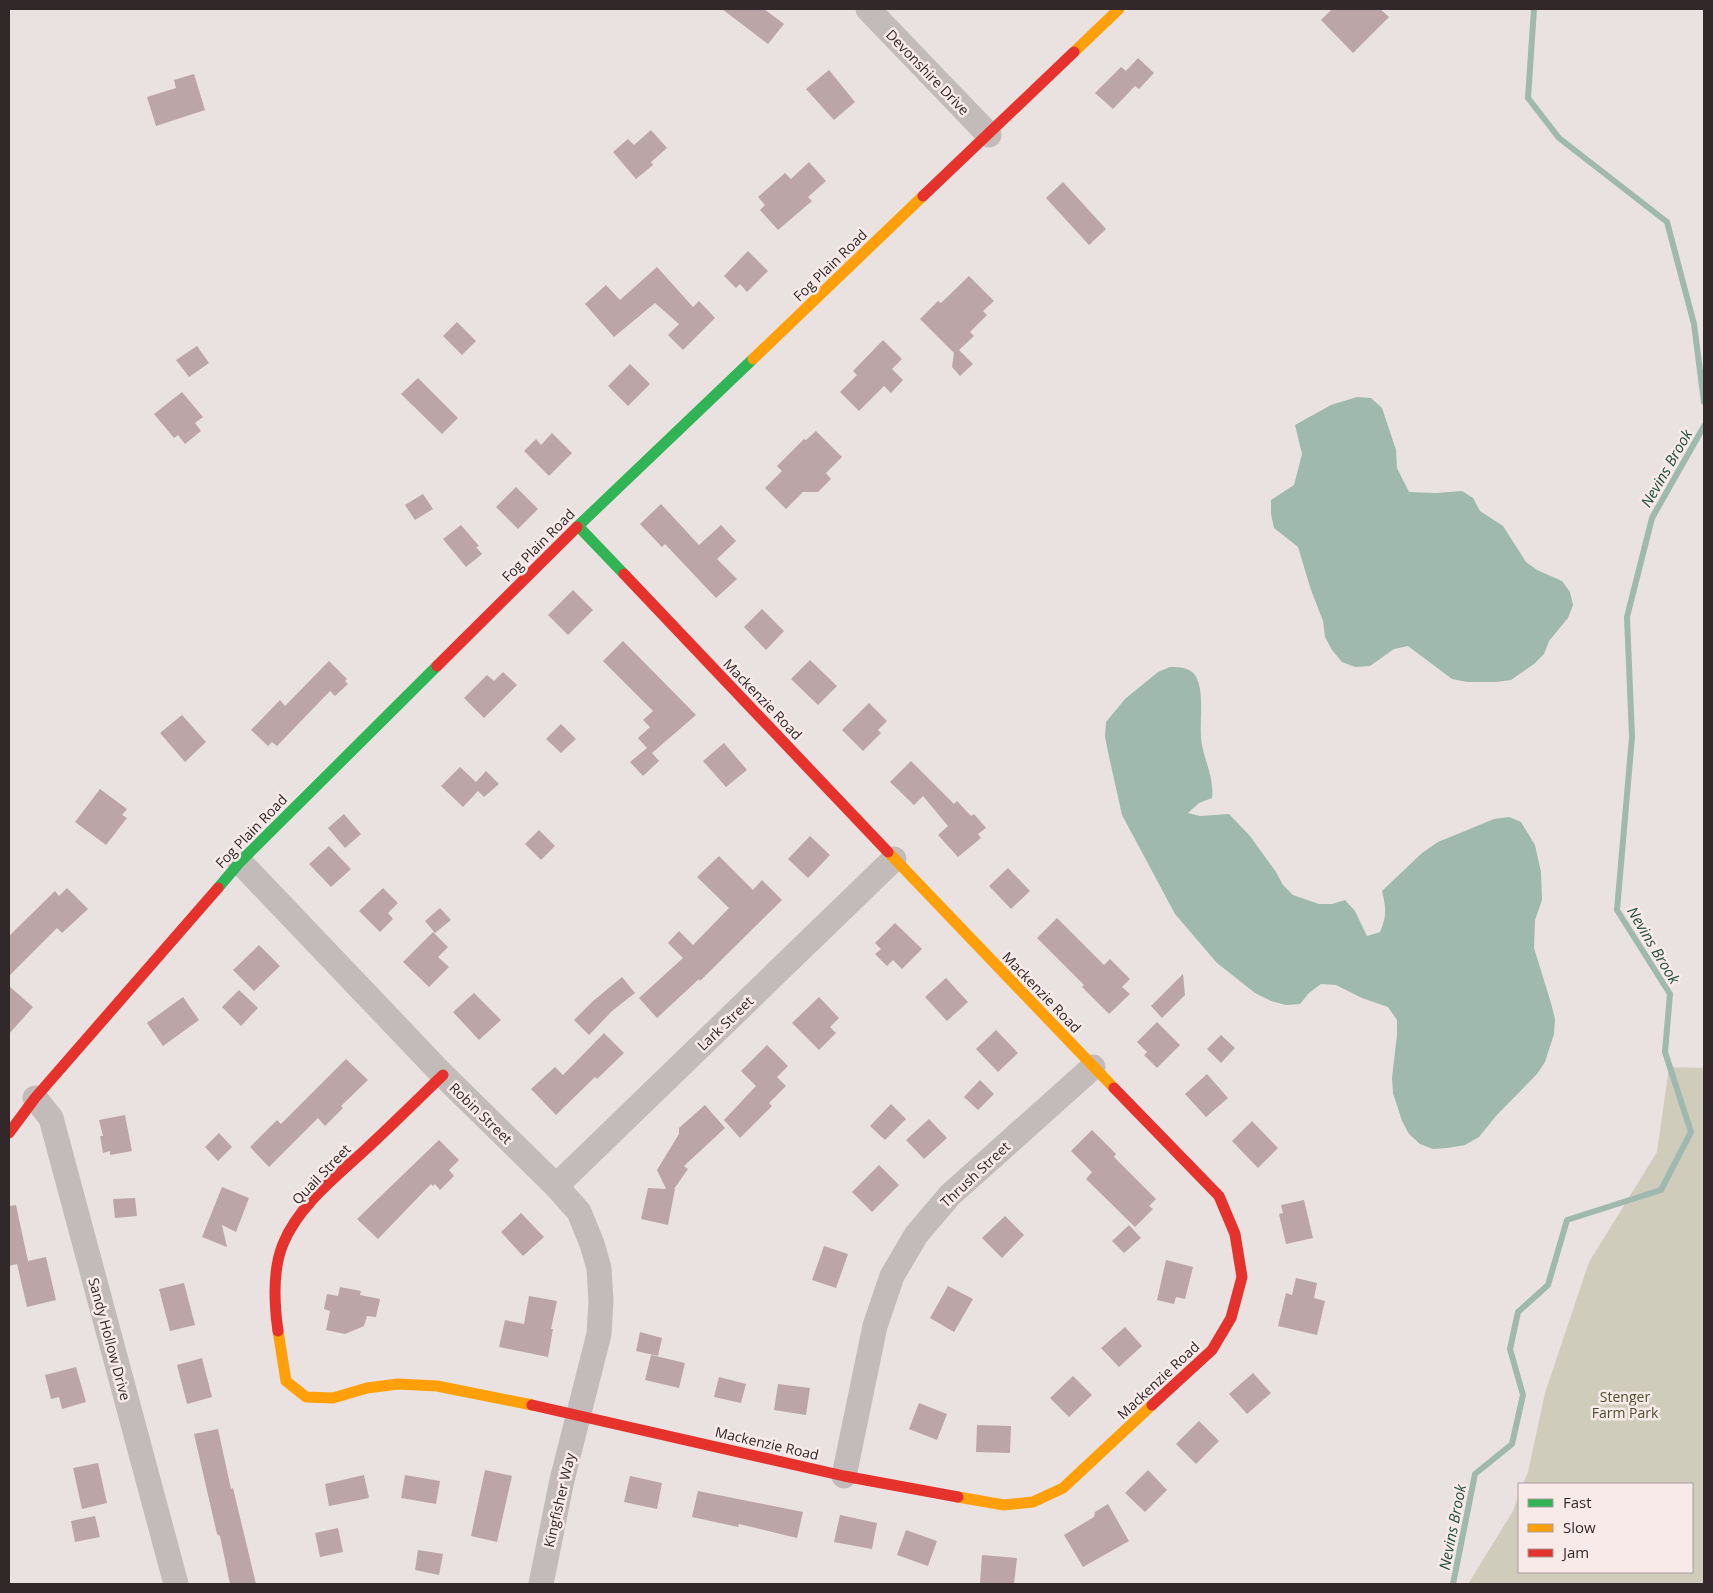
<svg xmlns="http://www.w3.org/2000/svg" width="1713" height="1593" font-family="'Open Sans',sans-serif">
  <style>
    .green { fill: #d0ccbc }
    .water { fill: #9fb9af }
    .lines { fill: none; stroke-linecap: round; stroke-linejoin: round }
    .stream { stroke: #9fb9af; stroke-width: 6 }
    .building { fill: #bca5a7 }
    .street { stroke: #c3baba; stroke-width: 25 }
    .fast { stroke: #30b455; stroke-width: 11 }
    .slow { stroke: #ff9f0a; stroke-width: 11 }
    .jam { stroke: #e5322d; stroke-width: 11 }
    .labels { text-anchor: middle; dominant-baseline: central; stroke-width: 5; stroke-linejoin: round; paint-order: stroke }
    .street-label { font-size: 14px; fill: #332829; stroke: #f7eae8 }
    .park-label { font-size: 14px; fill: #4e4e2f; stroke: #f7eae8 }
    .water-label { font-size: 15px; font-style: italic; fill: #234f41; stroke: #f7eae8 }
  </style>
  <rect width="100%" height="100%" fill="#eae2e0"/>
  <path class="green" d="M 1669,1067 L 1704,1068 L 1704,1584 L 1468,1584 L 1513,1511 L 1519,1494 L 1519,1572 L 1692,1572 L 1692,1484 L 1523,1484 L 1528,1472 L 1545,1393 L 1589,1262 L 1657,1152 Z"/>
  <g class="water">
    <path d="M 1357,397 L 1371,398 L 1382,408 L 1396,450 L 1397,468 L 1409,492 L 1436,493 L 1462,491 L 1473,498 L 1480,511 L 1503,526 L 1526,562 L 1537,570 L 1562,581 L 1570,592 L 1573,605 L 1568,618 L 1549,641 L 1544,654 L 1534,664 L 1511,680 L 1496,682 L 1467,682 L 1452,679 L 1408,646 L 1394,649 L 1370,666 L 1355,667 L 1342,662 L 1332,650 L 1325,637 L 1323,621 L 1311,590 L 1298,547 L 1274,528 L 1271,514 L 1271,500 L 1294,485 L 1302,454 L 1295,425 L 1331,405 Z"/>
    <path d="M 1170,667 C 1179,667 1189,667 1195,675 C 1206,692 1198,725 1202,745 C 1206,765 1214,778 1212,798 L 1199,803 L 1188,813 L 1200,816 L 1229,814 L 1250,836 L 1276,872 L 1283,885 L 1293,895 L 1319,904 L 1332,904 L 1345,900 L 1355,911 L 1367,936 L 1380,932 C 1387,915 1386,908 1382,891 L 1422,853 L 1438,842 L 1494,819 L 1509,817 L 1521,822 L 1535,845 L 1541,872 L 1542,900 L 1535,920 L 1534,948 L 1551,1003 L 1555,1019 L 1554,1034 L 1545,1062 L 1537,1074 L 1496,1116 L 1479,1137 L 1465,1145 L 1448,1148 L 1433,1149 L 1420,1144 L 1409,1134 L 1402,1121 L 1393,1093 L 1392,1078 L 1397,1035 L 1397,1020 L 1388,1007 L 1362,998 L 1336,985 L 1321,984 L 1309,993 L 1300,1004 L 1286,1005 L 1271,1001 L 1255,993 L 1217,963 L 1175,914 L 1122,815 L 1108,752 L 1105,736 L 1106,722 L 1125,699 L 1158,672 Z"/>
  </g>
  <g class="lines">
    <g class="stream">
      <path d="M 1534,9 L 1528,98 L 1559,138 L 1667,222 L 1694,324 L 1704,402"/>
      <path d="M 1453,1584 L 1475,1474 L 1512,1444 L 1523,1395 L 1510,1349 L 1518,1312 L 1548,1285 L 1567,1220 L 1661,1190 L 1691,1132 L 1665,1052 L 1670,994 L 1617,910 L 1632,737 L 1627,617 L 1652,518 L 1704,426"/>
    </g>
  </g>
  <g class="building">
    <path d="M 722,9 L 764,9 L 784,24 L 768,44 Z"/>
    <path d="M 1332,9 L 1380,9 L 1389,17 L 1353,53 L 1321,20 Z"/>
    <path d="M 1138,58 L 1154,73 L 1139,89 L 1135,86 L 1113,109 L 1095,93 L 1121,67 L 1126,71 Z"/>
    <path d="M 829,70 L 855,102 L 834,120 L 806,89 Z"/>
    <path d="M 194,74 L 205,110 L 156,126 L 147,97 L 176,88 L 174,80 Z"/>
    <path d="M 651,130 L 667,148 L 651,162 L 653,165 L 636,179 L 613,152 L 628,139 L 634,145 Z"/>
    <path d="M 809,162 L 826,181 L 808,197 L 812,201 L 778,230 L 760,210 L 765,205 L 758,197 L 785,173 L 791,179 Z"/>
    <path d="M 1063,182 L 1106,229 L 1089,245 L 1046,198 Z"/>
    <path d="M 748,251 L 768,271 L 747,292 L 740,284 L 736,288 L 724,276 Z"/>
    <path d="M 657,267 L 693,307 L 699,301 L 715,318 L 683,350 L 668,335 L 679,324 L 655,303 L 614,337 L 585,304 L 606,285 L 620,300 Z"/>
    <path d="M 969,276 L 994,301 L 983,311 L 987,315 L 970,332 L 974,336 L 959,350 L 973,364 L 960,376 L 952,367 L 954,353 L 920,319 L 938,301 L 941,303 Z"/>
    <path d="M 457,322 L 476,341 L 462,355 L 443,336 Z"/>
    <path d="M 883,340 L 902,359 L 892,369 L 903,380 L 891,393 L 884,386 L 859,411 L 840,392 L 857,375 L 853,371 Z"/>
    <path d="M 197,346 L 209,363 L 189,377 L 176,360 Z"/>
    <path d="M 630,364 L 650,384 L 628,406 L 608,386 Z"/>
    <path d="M 418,378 L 458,418 L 442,434 L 401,394 Z"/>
    <path d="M 182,392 L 203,417 L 195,423 L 201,431 L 185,444 L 178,435 L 174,438 L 154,414 Z"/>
    <path d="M 816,431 L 842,457 L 826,473 L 831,479 L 818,492 L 803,492 L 786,509 L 765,488 L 782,471 L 777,466 L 804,439 L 806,440 Z"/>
    <path d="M 552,433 L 572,453 L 549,476 L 524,451 L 536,439 L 541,445 Z"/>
    <path d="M 516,487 L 538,509 L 518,529 L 496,507 Z"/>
    <path d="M 423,494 L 433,509 L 415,520 L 405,505 Z"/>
    <path d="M 661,504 L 699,545 L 721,525 L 736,541 L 717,559 L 737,579 L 716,598 L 665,544 L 662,547 L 640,524 Z"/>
    <path d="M 461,525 L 479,546 L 476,547 L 482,554 L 466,567 L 443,539 Z"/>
    <path d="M 573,590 L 593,610 L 568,635 L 548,615 Z"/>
    <path d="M 762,609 L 784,631 L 766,650 L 744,627 Z"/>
    <path d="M 623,641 L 696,715 L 652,753 L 659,761 L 643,776 L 630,762 L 647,748 L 638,738 L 650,727 L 643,720 L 653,711 L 603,661 Z"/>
    <path d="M 810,660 L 837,686 L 818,705 L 791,679 Z"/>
    <path d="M 329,661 L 347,679 L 345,681 L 348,684 L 335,696 L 330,691 L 277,746 L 272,742 L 268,746 L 251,730 L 280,700 L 285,706 Z"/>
    <path d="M 503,672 L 517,685 L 484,718 L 464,698 L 487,675 L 494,681 Z"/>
    <path d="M 869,703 L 887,721 L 878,730 L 881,733 L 863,751 L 842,730 Z"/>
    <path d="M 182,715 L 206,742 L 185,762 L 160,733 Z"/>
    <path d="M 561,724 L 576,739 L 561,753 L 546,739 Z"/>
    <path d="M 724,743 L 747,770 L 726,787 L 703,761 Z"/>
    <path d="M 911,761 L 954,804 L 957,801 L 971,816 L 974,814 L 986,828 L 978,834 L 981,838 L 958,857 L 938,835 L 948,826 L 923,796 L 914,805 L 890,782 Z"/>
    <path d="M 460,767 L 476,782 L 486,771 L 499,784 L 484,797 L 478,791 L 463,807 L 441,786 Z"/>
    <path d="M 100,789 L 127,809 L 122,815 L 127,818 L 106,845 L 75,822 Z"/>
    <path d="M 344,814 L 361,834 L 345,848 L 328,828 Z"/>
    <path d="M 539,830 L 555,846 L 541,860 L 525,844 Z"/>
    <path d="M 810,836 L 830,855 L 808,878 L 788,859 Z"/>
    <path d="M 329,846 L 351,869 L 331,887 L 309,864 Z"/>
    <path d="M 719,856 L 753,890 L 762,880 L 782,900 L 700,981 L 699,979 L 657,1018 L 639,998 L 683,958 L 668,943 L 679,931 L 693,945 L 729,908 L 697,877 Z"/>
    <path d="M 1008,868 L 1030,891 L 1011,909 L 989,886 Z"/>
    <path d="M 67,888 L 88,909 L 62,933 L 57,928 L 9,976 L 9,936 L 55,891 L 59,896 Z"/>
    <path d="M 383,888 L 398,903 L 388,913 L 393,919 L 380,932 L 359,911 Z"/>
    <path d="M 440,908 L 451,920 L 435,933 L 425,921 Z"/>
    <path d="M 1057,918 L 1104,965 L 1110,959 L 1130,979 L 1122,987 L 1130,994 L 1109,1014 L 1082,987 L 1084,985 L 1037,938 Z"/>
    <path d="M 895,923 L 922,949 L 902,969 L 893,960 L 887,966 L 875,954 L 881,949 L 875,943 Z"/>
    <path d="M 433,932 L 448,947 L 438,957 L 449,967 L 429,987 L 403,962 Z"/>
    <path d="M 259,945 L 280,966 L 254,991 L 233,970 Z"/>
    <path d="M 1183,974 L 1185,995 L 1162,1018 L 1151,1006 Z"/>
    <path d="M 622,977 L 635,993 L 612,1011 L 589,1035 L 574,1020 L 592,1002 Z"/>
    <path d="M 946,978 L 968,1002 L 947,1021 L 925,997 Z"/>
    <path d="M 9,986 L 33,1007 L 9,1034 Z"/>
    <path d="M 239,990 L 258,1008 L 241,1026 L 222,1007 Z"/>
    <path d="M 474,993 L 501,1020 L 479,1040 L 453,1012 Z"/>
    <path d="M 183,997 L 199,1020 L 163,1046 L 147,1023 Z"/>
    <path d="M 819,997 L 839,1018 L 830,1027 L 836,1033 L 819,1050 L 792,1023 Z"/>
    <path d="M 1157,1022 L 1180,1045 L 1157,1068 L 1144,1055 L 1147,1052 L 1137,1042 Z"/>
    <path d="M 996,1030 L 1018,1053 L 998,1072 L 976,1049 Z"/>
    <path d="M 604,1033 L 624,1053 L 597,1079 L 595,1077 L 556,1115 L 531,1089 L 555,1067 L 563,1075 Z"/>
    <path d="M 1221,1035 L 1235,1048 L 1221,1063 L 1207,1049 Z"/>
    <path d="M 767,1045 L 788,1066 L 777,1077 L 786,1086 L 769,1103 L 772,1106 L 740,1138 L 724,1120 L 756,1086 L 741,1071 Z"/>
    <path d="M 346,1059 L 368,1080 L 341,1106 L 343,1108 L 325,1126 L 318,1118 L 269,1167 L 250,1147 L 277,1120 L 281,1124 Z"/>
    <path d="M 1207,1074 L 1228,1098 L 1206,1117 L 1185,1094 Z"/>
    <path d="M 980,1080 L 994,1094 L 978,1110 L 964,1097 Z"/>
    <path d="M 891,1104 L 906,1119 L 885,1140 L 870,1126 Z"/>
    <path d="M 705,1105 L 725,1128 L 684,1166 L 688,1169 L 674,1189 L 675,1189 L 668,1225 L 641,1219 L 648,1188 L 666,1189 L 657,1170 L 679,1134 L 679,1128 Z"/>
    <path d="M 125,1115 L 132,1151 L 110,1155 L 110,1151 L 103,1153 L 100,1136 L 103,1136 L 99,1120 Z"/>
    <path d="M 929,1119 L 947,1138 L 924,1159 L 906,1140 Z"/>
    <path d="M 1252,1121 L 1278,1148 L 1258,1168 L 1232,1141 Z"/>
    <path d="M 1092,1130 L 1116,1154 L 1114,1157 L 1156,1199 L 1149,1206 L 1153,1209 L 1135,1227 L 1086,1179 L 1092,1172 L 1071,1151 Z"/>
    <path d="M 219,1133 L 232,1147 L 218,1161 L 205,1147 Z"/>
    <path d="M 439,1140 L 459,1160 L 449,1170 L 454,1176 L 440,1190 L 435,1184 L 433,1186 L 431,1184 L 378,1239 L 357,1219 Z"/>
    <path d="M 879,1165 L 899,1185 L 872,1212 L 852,1192 Z"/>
    <path d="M 222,1187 L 249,1198 L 236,1232 L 222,1225 L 227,1247 L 202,1237 Z"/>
    <path d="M 135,1198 L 137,1216 L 115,1218 L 113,1199 Z"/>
    <path d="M 1304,1200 L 1313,1238 L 1286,1244 L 1279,1214 L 1283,1213 L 1281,1205 Z"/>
    <path d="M 16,1205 L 28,1261 L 46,1257 L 56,1300 L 27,1307 L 17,1264 L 9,1266 L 9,1206 Z"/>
    <path d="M 521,1213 L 544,1237 L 523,1256 L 501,1232 Z"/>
    <path d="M 1005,1216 L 1024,1235 L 1002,1258 L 982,1238 Z"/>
    <path d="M 1129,1225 L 1141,1238 L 1124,1253 L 1112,1241 Z"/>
    <path d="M 824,1246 L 848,1254 L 836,1288 L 812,1280 Z"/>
    <path d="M 1166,1260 L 1193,1267 L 1185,1299 L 1176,1297 L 1174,1304 L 1157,1300 Z"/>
    <path d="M 1296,1278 L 1317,1283 L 1314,1298 L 1325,1301 L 1317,1335 L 1278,1326 L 1286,1293 L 1292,1295 Z"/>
    <path d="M 184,1283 L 195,1325 L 170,1331 L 159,1289 Z"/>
    <path d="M 948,1286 L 973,1299 L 954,1332 L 930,1318 Z"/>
    <path d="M 340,1287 L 361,1291 L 360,1295 L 380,1299 L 376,1317 L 367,1316 L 364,1326 L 345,1334 L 326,1330 L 330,1311 L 324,1309 L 327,1294 L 338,1296 Z"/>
    <path d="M 529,1296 L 557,1301 L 551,1329 L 553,1329 L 548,1357 L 499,1347 L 505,1320 L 524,1324 Z"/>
    <path d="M 1125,1327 L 1142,1346 L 1119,1367 L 1101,1348 Z"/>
    <path d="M 640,1332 L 662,1338 L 658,1356 L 636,1351 Z"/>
    <path d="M 651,1355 L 685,1363 L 679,1388 L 645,1380 Z"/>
    <path d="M 202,1358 L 212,1397 L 187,1404 L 177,1365 Z"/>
    <path d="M 76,1367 L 86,1402 L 62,1409 L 59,1397 L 51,1399 L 45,1375 Z"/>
    <path d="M 1253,1373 L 1271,1393 L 1247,1414 L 1229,1394 Z"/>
    <path d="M 1073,1376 L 1092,1395 L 1069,1417 L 1050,1398 Z"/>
    <path d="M 719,1377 L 746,1384 L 741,1403 L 714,1397 Z"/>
    <path d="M 778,1384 L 810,1388 L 806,1415 L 774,1410 Z"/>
    <path d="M 919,1403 L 947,1414 L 937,1440 L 909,1429 Z"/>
    <path d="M 1199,1421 L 1219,1441 L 1196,1464 L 1176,1444 Z"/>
    <path d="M 977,1425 L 1011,1426 L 1010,1453 L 976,1452 Z"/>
    <path d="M 218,1429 L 231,1489 L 233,1488 L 256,1584 L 230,1584 L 220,1536 L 217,1534 L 194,1434 Z"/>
    <path d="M 98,1463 L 107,1503 L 82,1509 L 73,1468 Z"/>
    <path d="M 485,1470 L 512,1476 L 497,1542 L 471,1536 Z"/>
    <path d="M 1148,1470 L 1167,1490 L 1145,1512 L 1125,1493 Z"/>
    <path d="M 364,1475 L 369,1498 L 329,1506 L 325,1484 Z"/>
    <path d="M 405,1475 L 440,1481 L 436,1504 L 401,1498 Z"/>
    <path d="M 630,1476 L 662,1483 L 657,1509 L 624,1502 Z"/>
    <path d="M 698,1491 L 803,1512 L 797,1538 L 739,1524 L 738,1527 L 692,1517 Z"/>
    <path d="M 1108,1504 L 1129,1541 L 1083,1567 L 1064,1535 L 1094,1517 L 1095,1512 Z"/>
    <path d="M 840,1515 L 877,1523 L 872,1549 L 834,1542 Z"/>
    <path d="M 95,1516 L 100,1537 L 75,1542 L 71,1521 Z"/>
    <path d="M 338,1528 L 343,1552 L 320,1557 L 315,1533 Z"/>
    <path d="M 906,1530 L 937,1541 L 928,1566 L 897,1555 Z"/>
    <path d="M 418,1550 L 443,1554 L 439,1575 L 415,1570 Z"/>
    <path d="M 982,1555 L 1017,1558 L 1014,1584 L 980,1583 Z"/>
  </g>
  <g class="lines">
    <g class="street">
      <path d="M 868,9 L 989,135"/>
      <path d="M 240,862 L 443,1075 L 556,1186 L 579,1212 L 592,1244 L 599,1268 L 601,1301 L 599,1334 L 562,1480 L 541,1584"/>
      <path d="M 35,1098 L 51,1118 L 176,1584"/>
      <path d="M 556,1186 L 894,859"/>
      <path d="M 844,1476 L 875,1326 L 892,1276 L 916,1235 L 950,1195 L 1093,1067"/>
    </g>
    <g class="fast">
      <path d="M 578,526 L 624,574"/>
      <path d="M 577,527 L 753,359"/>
      <path d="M 218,888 L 240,862 L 437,666"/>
    </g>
    <g class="slow">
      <path d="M 1074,52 L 1119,9"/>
      <path d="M 753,359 L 923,196"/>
      <path d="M 888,852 L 1114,1088"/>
      <path d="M 278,1331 L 286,1381 L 306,1397 L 333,1398 L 367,1388 L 398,1384 L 437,1386 L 532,1405"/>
      <path d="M 958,1497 L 1004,1505 L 1033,1502 L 1063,1488 L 1152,1405"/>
    </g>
    <g class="jam">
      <path d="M 923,196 L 1074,52"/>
      <path d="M 624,574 L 888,852"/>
      <path d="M 437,666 L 577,527"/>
      <path d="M 1114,1088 L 1219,1196 L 1235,1234 L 1242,1277 L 1231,1318 L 1212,1350 L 1152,1405"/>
      <path d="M 9,1133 L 35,1098 L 218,888"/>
      <path d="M 278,1331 C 274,1303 272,1271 283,1244 C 299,1205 336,1177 366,1149 C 392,1125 417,1100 443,1075"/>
      <path d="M 532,1405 L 844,1476 L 958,1497"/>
    </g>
  </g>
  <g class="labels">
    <g class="street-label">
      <text transform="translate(928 72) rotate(46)">Devonshire Drive</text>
      <text transform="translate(830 265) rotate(-44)">Fog Plain Road</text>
      <text transform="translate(538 545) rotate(-45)">Fog Plain Road</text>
      <text transform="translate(763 699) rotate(46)">Mackenzie Road</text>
      <text transform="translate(251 831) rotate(-46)">Fog Plain Road</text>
      <text transform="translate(1042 992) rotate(46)">Mackenzie Road</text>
      <text transform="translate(725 1023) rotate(-44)">Lark Street</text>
      <text transform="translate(481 1113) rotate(44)">Robin Street</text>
      <text transform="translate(321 1174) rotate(-46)">Quail Street</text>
      <text transform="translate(975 1174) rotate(-43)">Thrush Street</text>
      <text transform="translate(110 1339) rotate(75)">Sandy Hollow Drive</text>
      <text transform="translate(1158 1380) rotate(-43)">Mackenzie Road</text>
      <text transform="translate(767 1443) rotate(13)">Mackenzie Road</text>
      <text transform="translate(559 1500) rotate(-77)">Kingfisher Way</text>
    </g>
    <g class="park-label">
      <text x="1625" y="1396">Stenger<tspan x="1625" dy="16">Farm Park</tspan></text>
    </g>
    <g class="water-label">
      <text transform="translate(1666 468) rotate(-60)">Nevins Brook</text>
      <text transform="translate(1654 945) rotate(59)">Nevins Brook</text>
      <text transform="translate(1452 1527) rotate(-79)">Nevins Brook</text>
    </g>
  </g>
  <rect width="1713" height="1593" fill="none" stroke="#332829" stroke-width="20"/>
  <rect x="1518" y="1483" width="175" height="90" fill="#f7eae8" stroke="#a99c9c"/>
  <rect x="1528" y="1499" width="25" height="8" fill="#30b455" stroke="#a99c9c"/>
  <text x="1563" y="1508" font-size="15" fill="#332829">Fast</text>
  <rect x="1528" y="1524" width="25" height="8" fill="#ff9f0a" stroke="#a99c9c"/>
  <text x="1563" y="1533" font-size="15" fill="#332829">Slow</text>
  <rect x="1528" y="1549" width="25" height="8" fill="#e5322d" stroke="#a99c9c"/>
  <text x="1563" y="1558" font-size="15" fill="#332829">Jam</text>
</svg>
